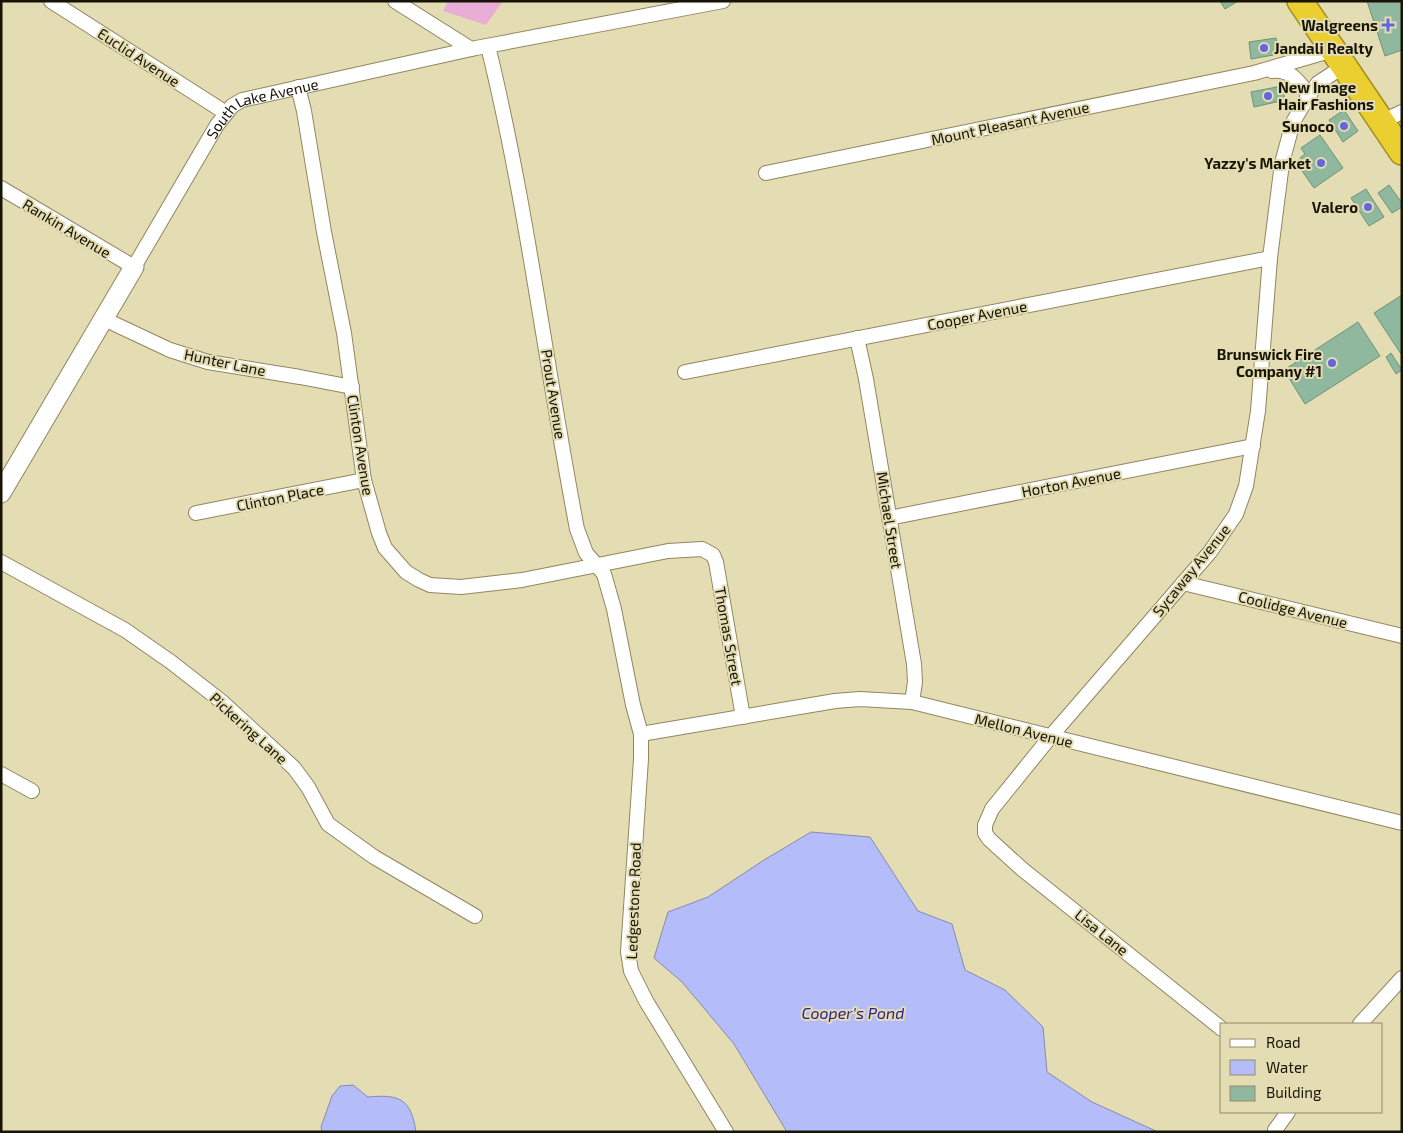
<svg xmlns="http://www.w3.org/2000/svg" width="1403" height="1133" font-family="'Exo 2',sans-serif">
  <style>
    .green { fill: #e9aed7 }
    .water { fill: #b4bdf9; stroke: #858ab0 }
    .building { fill: #8fb89f; stroke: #6c937b }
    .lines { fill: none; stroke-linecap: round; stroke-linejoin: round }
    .street-casing { stroke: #8f8760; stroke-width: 16 }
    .secondary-casing { stroke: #8f8760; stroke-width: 21 }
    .highway-casing { stroke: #a18d21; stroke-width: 28 }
    .street { stroke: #fff; stroke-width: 14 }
    .secondary { stroke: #fff; stroke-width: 19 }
    .highway { stroke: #ebce30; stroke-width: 25 }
    .poi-dot { fill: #6366de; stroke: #e4dcb2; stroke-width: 2 }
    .labels { text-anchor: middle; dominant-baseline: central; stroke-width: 4; stroke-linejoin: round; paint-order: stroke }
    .poi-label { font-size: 15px; font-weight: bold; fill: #171405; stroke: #e4dcb2; text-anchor: end }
    .street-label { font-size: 15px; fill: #171405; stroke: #e4dcb2 }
    .water-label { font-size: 16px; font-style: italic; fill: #2e2090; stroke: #e4dcb2 }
  </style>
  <rect width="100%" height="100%" fill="#e4dcb2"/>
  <path class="green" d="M 448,1 L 503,1 L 486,25 L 443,11 Z"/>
  <g class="water">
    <path d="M 811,832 L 870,837 L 918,911 L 952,924 L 965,970 L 1005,990 L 1043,1027 L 1047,1072 L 1092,1102 L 1158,1132 L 787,1132 L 734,1044 L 682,982 L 654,958 L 668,912 L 708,897 L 764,860 Z"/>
    <path d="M 353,1085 L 368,1097 C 400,1094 411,1099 416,1132 L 322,1132 L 321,1127 L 332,1096 L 340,1086 Z"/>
  </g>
  <g class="building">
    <path d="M 1220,1 L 1238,1 L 1225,9 Z"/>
    <path d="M 1367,1 L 1402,1 L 1402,50 L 1385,56 Z"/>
    <path d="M 1276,38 L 1279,54 L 1251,59 L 1249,42 Z"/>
    <path d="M 1282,86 L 1285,100 L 1254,107 L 1251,92 Z"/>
    <path d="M 1344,110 L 1358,131 L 1343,142 L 1329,120 Z"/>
    <path d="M 1320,135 L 1343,168 L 1314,188 L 1302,171 L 1306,168 L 1300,158 L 1305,154 L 1301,148 Z"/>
    <path d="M 1389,185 L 1402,203 L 1402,207 L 1392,213 L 1378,193 Z"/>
    <path d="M 1366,189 L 1384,217 L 1369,226 L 1351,198 Z"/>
    <path d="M 1402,295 L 1402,353 L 1401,354 L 1374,313 Z"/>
    <path d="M 1358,322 L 1380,356 L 1305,404 L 1284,370 Z"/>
    <path d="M 1391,353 L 1402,370 L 1396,374 L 1386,357 Z"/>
  </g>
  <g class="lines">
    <g class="street-casing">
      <g id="street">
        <path d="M 51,1 L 226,113"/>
        <path d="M 395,1 L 471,49"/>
        <path d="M 488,46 C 527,205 546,368 577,529 L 586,553 L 604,574 L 614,609 L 633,705 L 641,734 L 641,759 L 628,952 L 631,971 L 646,1001 L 726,1132"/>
        <path d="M 1272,71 C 1291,69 1298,81 1309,95"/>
        <path d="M 298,87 L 304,111 L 324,232 L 344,333 L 364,480 L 379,533 L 385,548 L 406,572 L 419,580 L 430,585 L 461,587 L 522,580 L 668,551 L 702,549 L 713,555 L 716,562 L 743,717"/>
        <path d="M 1381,122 L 1402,112"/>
        <path d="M 766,173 L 1254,73 L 1333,50"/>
        <path id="s1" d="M 1,188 L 134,267 L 217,125 L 232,106 L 242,100 L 476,48 L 723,1"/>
        <path d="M 104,319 L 170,350 L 208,362 L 300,377 L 352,387"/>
        <path d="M 857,338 L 866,379 L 914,664 L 915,682 L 912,702"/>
        <path d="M 685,372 L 1270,258"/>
        <path d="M 196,513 L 364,480"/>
        <path d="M 889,518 L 1253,446"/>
        <path d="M 1,562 L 125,630 L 171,662 L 221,701 L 294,768 L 308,787 L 328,824 L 374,857 L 475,916"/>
        <path d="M 1183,583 L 1402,636"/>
        <path d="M 641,734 L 835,701 L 860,699 L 912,702 L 1402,823"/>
        <path d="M 1,774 L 32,791"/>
        <path d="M 1360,1024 L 1402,978"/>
        <path d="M 1222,1029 L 1022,869 L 989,839 L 985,833 L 985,825 L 992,809 L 1051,736 L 1210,552 L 1236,514 L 1246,486 L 1258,411 L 1270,258 L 1282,163 L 1293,122 L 1309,95 L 1318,83 L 1344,66"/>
        <path d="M 1275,1130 L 1288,1112"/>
      </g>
    </g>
    <g class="secondary-casing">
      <path id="secondary" d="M 1,493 L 134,267"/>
    </g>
    <g class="highway-casing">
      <path id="highway" d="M 1300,1 L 1402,152"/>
    </g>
    <use href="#street" class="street"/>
    <use href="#secondary" class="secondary"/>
    <use href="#highway" class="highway"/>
  </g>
  <g class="poi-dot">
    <path d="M1385.5 17.5h5v5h5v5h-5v5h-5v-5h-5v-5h5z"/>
    <circle cx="1264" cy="48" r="5"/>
    <circle cx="1268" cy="96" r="5"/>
    <circle cx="1344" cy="126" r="5"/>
    <circle cx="1321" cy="163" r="5"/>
    <circle cx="1368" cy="207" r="5"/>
    <circle cx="1332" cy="363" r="5"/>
  </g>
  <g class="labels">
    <g class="poi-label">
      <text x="1378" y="25">Walgreens</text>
      <text x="1274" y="48" text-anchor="start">Jandali Realty</text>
      <text x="1278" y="87" text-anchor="start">New Image<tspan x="1278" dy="17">Hair Fashions</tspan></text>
      <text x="1334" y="126">Sunoco</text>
      <text x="1311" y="163">Yazzy's Market</text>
      <text x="1358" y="207">Valero</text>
      <text x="1322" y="354">Brunswick Fire<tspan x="1322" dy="17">Company #1</tspan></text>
    </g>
    <g class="street-label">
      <text transform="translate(139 57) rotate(33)">Euclid Avenue</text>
      <text stroke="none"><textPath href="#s1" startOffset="369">South Lake Avenue</textPath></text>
      <text transform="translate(1010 123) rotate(-12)">Mount Pleasant Avenue</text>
      <text transform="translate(67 228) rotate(31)">Rankin Avenue</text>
      <text transform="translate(977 315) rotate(-11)">Cooper Avenue</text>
      <text transform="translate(225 362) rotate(12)">Hunter Lane</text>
      <text transform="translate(554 394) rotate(81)">Prout Avenue</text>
      <text transform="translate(361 445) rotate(81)">Clinton Avenue</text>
      <text transform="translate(1071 482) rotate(-11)">Horton Avenue</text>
      <text transform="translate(280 497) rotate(-11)">Clinton Place</text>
      <text transform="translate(890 520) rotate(81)">Michael Street</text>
      <text transform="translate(1191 570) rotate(-51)">Sycaway Avenue</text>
      <text transform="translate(1293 609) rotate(14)">Coolidge Avenue</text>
      <text transform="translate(729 636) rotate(80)">Thomas Street</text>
      <text transform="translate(249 728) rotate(42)">Pickering Lane</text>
      <text transform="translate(1024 730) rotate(14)">Mellon Avenue</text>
      <text transform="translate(633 901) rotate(-88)">Ledgestone Road</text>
      <text transform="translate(1102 932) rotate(39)">Lisa Lane</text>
    </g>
    <g class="water-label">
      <text x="853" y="1012">Cooper's Pond</text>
    </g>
  </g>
  <rect width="1403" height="1133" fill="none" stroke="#171405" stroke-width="5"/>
  <rect x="1220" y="1023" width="162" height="90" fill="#e4dcb2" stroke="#928c6d"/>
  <rect x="1230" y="1039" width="25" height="8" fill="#ffffff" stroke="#928c6d"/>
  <text x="1266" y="1048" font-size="15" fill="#171405">Road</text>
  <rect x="1230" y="1060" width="25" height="15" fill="#b4bdf9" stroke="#928c6d"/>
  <text x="1266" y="1073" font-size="15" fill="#171405">Water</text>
  <rect x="1230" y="1086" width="25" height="15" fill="#8fb89f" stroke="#928c6d"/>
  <text x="1266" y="1098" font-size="15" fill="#171405">Building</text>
</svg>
